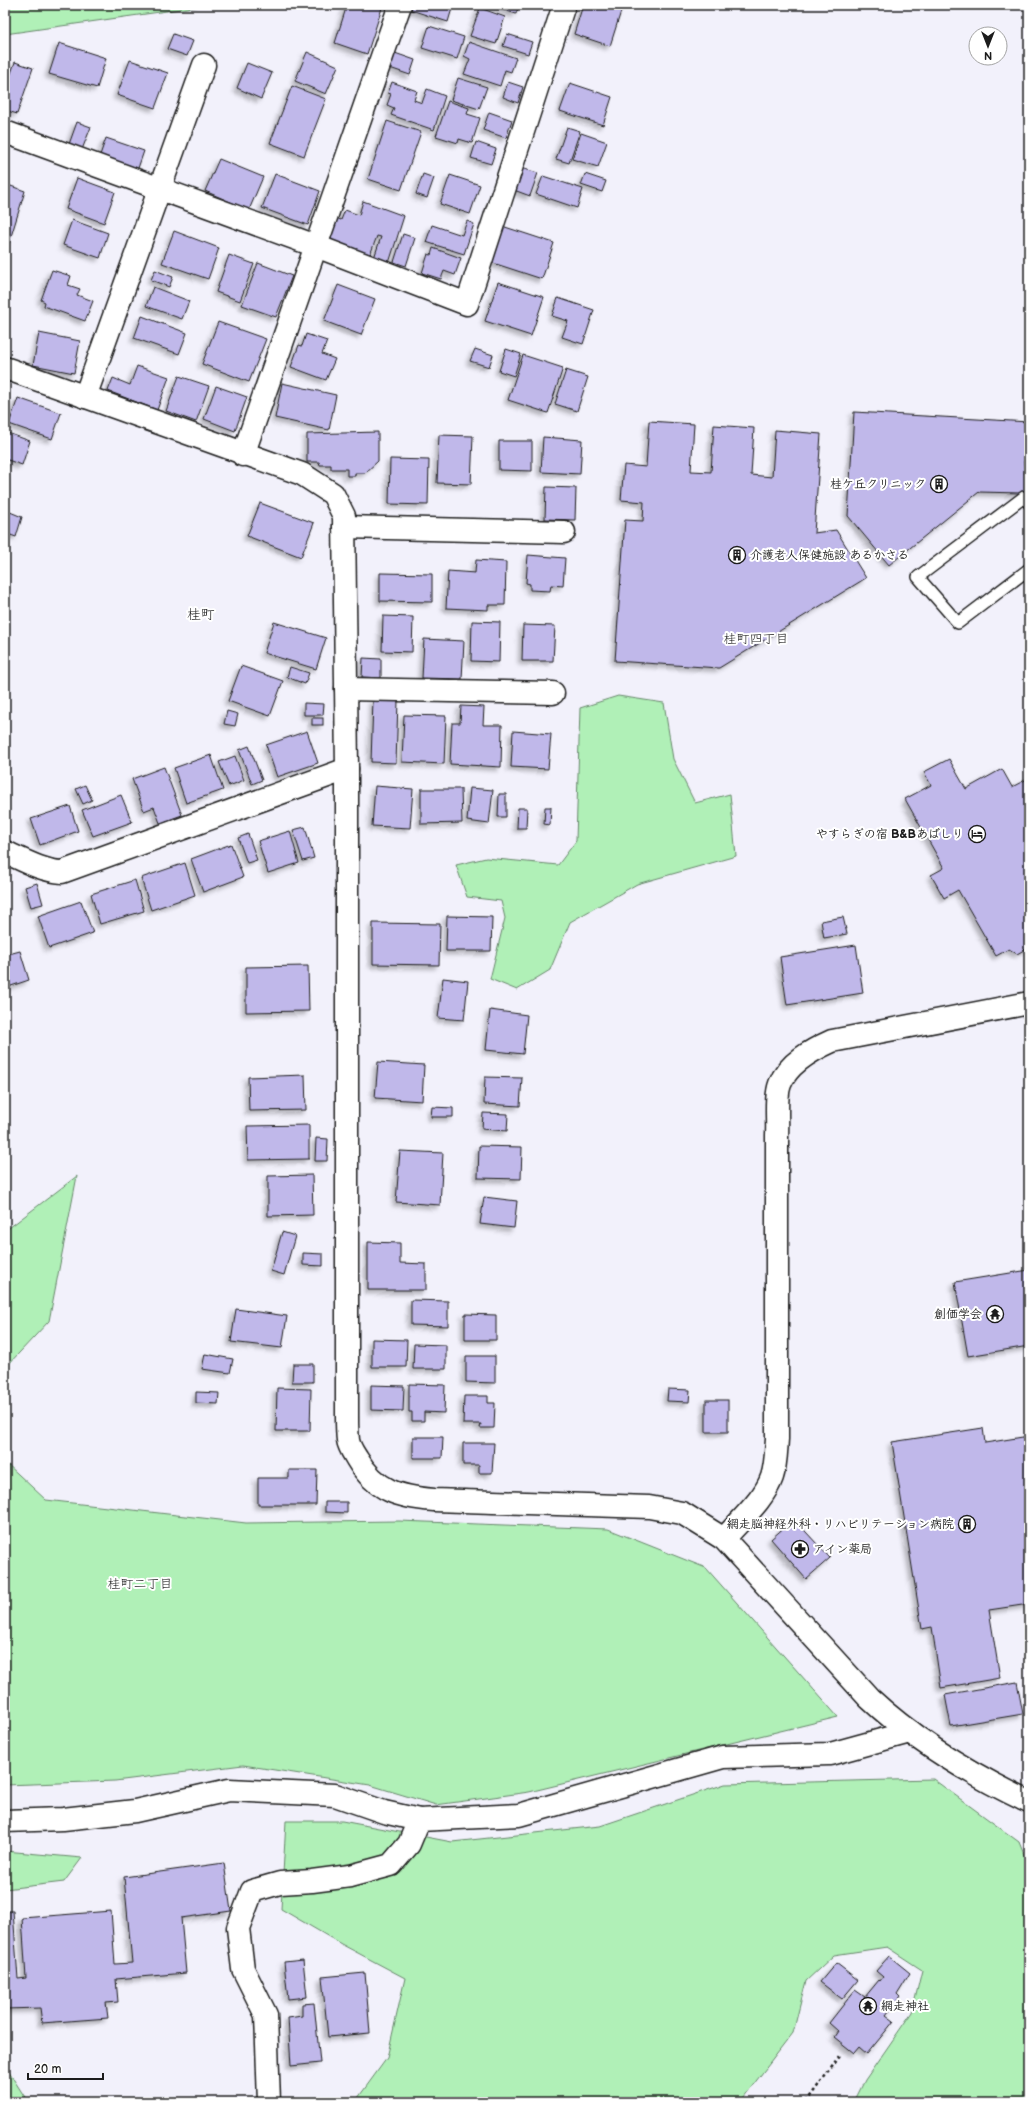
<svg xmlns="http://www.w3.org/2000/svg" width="1034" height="2107" font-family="'Balsamiq Sans','Klee One',sans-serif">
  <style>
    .green { fill: #b0f0b7; stroke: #66866a }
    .building { fill: #c0b8ea; stroke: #1c1c1c; filter: url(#shadow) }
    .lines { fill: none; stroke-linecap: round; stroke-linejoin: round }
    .service-casing { stroke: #1c1c1c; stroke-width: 14 }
    .minor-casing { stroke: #1c1c1c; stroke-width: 25 }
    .path { stroke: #1c1c1c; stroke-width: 2.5; stroke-dasharray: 3 3; stroke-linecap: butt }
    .service { stroke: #fff; stroke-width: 11 }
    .minor { stroke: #fff; stroke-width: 22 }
    .labels { text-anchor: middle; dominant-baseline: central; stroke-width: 4; stroke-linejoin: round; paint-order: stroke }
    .poi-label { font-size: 12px; font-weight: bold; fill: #1c1c1c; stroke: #fff; text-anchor: end }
    .neighbourhood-label { font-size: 13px; fill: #1c1c1c; stroke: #fff }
    .quarter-label { font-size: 14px; fill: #1c1c1c; stroke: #fff }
  </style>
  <defs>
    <filter id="shadow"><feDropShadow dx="-3.5" dy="3.5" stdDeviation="2" flood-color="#0004"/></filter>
  </defs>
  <rect width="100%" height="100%" fill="#f2f1fb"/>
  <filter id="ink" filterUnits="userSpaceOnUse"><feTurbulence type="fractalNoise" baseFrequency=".025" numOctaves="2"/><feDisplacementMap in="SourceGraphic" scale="8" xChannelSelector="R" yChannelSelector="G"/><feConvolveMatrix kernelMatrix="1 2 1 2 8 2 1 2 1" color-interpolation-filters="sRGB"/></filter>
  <g filter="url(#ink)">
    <g class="green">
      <path d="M 5,5 L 209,5 L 5,34 Z"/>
      <path d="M 618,696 L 664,703 L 673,759 L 695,803 L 730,794 L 736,856 L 637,884 L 570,922 L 550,970 L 517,990 L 490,979 L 505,918 L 501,901 L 467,897 L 456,865 L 486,858 L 558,865 L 576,841 L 580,708 Z"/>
      <path d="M 77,1176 L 49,1321 L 5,1368 L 5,1231 Z"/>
      <path d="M 5,1462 L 46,1500 L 246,1523 L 399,1521 L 608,1529 L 706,1568 L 838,1717 L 529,1792 L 436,1805 L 370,1785 L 243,1765 L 115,1781 L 5,1785 Z"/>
      <path d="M 933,1779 L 1019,1842 L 1029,1867 L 1029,2102 L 854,2102 L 865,2080 L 912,2012 L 922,1970 L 887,1947 L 834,1955 L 806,1981 L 793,2033 L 740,2102 L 355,2102 L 387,2058 L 405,1978 L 341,1944 L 281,1909 L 286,1821 L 342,1821 L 452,1842 L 600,1826 L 725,1784 Z"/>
      <path d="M 5,1851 L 82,1858 L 64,1882 L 5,1889 Z"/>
      <path d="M 5,2066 L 28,2102 L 5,2102 Z"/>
    </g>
    <g class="building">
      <path d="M 347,5 L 383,5 L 367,54 L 335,43 Z"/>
      <path d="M 413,5 L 453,5 L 448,22 L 411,10 Z"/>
      <path d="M 489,5 L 519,5 L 516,14 Z"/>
      <path d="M 583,5 L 623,5 L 610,46 L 574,34 Z"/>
      <path d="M 480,8 L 505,17 L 496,44 L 470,36 Z"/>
      <path d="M 429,26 L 464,37 L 457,59 L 422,48 Z"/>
      <path d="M 173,34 L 193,41 L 187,56 L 167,49 Z"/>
      <path d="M 507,34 L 532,42 L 528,54 L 503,46 Z"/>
      <path d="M 469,42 L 516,58 L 511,72 L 505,70 L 500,86 L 464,74 L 470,59 L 464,56 Z"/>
      <path d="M 59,43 L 106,58 L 97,88 L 49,74 Z"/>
      <path d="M 307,52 L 338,66 L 326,94 L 295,81 Z"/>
      <path d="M 392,52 L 415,60 L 410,75 L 387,67 Z"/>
      <path d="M 130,60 L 168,73 L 155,108 L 117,95 Z"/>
      <path d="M 15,62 L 33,68 L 17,114 L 5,110 L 5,90 Z"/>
      <path d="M 247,63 L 272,73 L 261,99 L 237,88 Z"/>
      <path d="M 458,78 L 487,87 L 479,109 L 451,100 Z"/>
      <path d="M 392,82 L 417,91 L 414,100 L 422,103 L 427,89 L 445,96 L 434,130 L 391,115 L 394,108 L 387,105 L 391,94 L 388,93 Z"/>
      <path d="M 508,82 L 523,87 L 518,103 L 503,97 Z"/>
      <path d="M 570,83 L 612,97 L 603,125 L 560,111 Z"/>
      <path d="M 292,86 L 326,99 L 304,156 L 270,143 Z"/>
      <path d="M 448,101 L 469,108 L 467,114 L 480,118 L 472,143 L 459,139 L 458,143 L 436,136 Z"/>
      <path d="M 489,112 L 512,120 L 506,138 L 483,130 Z"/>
      <path d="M 387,121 L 421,132 L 401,190 L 368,179 Z"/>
      <path d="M 77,122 L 91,127 L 81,152 L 68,147 Z"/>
      <path d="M 567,127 L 580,131 L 569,163 L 556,159 Z"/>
      <path d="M 581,133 L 607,142 L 598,167 L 572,159 Z"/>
      <path d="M 106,138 L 144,151 L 137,171 L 99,158 Z"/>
      <path d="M 476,142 L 496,149 L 491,164 L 471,158 Z"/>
      <path d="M 219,159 L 263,177 L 249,210 L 205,191 Z"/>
      <path d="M 521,168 L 538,173 L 530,196 L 514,190 Z"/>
      <path d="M 275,174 L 320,191 L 308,225 L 262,208 Z"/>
      <path d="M 423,174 L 434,178 L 427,198 L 416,194 Z"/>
      <path d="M 585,174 L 606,181 L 602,192 L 581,185 Z"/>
      <path d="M 450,175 L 480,185 L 470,214 L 440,204 Z"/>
      <path d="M 543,176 L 583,189 L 577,208 L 536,194 Z"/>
      <path d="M 77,178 L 115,192 L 104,223 L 66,209 Z"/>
      <path d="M 5,184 L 25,191 L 9,243 L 5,241 Z"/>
      <path d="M 363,201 L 404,216 L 389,263 L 374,258 L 381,237 L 377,236 L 370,255 L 326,241 L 334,217 L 341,220 L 345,210 L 359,215 Z"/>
      <path d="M 72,220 L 108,233 L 100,258 L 63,245 Z"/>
      <path d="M 467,221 L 474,224 L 464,254 L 426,242 L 432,225 L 462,235 Z"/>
      <path d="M 502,226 L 554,243 L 542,279 L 490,262 Z"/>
      <path d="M 174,231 L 219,248 L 208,279 L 162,263 Z"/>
      <path d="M 403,234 L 415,238 L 406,266 L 394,262 Z"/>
      <path d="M 433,248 L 461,258 L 455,275 L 444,271 L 441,279 L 422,273 L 428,254 L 431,255 Z"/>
      <path d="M 229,255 L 254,264 L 240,301 L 216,292 Z"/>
      <path d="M 258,263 L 292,276 L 276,317 L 242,305 Z"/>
      <path d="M 52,270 L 71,276 L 68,285 L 80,289 L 77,295 L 93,301 L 85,321 L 44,306 L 45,302 L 41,300 Z"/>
      <path d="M 155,270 L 173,277 L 169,287 L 151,280 Z"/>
      <path d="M 498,282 L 544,297 L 531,336 L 485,321 Z"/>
      <path d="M 338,285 L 375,299 L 361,335 L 324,321 Z"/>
      <path d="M 153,287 L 189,301 L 182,319 L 146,306 Z"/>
      <path d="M 558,298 L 594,310 L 583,344 L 562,337 L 568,321 L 552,316 Z"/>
      <path d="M 142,316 L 187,333 L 179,354 L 134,338 Z"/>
      <path d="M 218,322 L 266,339 L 249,382 L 202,364 Z"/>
      <path d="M 39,333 L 80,341 L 74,373 L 33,365 Z"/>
      <path d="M 306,334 L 327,341 L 322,354 L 335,359 L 326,380 L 291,367 L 299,345 L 302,346 Z"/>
      <path d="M 475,349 L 493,355 L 489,367 L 470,361 Z"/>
      <path d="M 506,349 L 521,354 L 514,376 L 499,371 Z"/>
      <path d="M 523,355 L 563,368 L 548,413 L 508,400 Z"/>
      <path d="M 137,366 L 169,377 L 157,410 L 108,391 L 113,378 L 130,385 Z"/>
      <path d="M 566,370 L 588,377 L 577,411 L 555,404 Z"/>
      <path d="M 179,376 L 209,386 L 196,422 L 166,411 Z"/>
      <path d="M 282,383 L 336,395 L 329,430 L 275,418 Z"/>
      <path d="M 216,386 L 247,397 L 235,431 L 204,419 Z"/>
      <path d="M 18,398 L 61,413 L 52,439 L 9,424 Z"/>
      <path d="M 854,412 L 1029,422 L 1029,461 L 1024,461 L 1025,474 L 1029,476 L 1029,503 L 1020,493 L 979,492 L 889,565 L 848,516 Z"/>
      <path d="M 649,421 L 694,424 L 691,471 L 711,472 L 714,425 L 754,428 L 751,475 L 772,477 L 775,430 L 821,434 L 814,533 L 836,530 L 866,578 L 719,668 L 615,661 L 625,520 L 643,521 L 644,502 L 621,500 L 624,465 L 646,467 Z"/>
      <path d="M 5,432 L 30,441 L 22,465 L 5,459 Z"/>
      <path d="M 378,432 L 378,461 L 365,473 L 355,473 L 355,476 L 347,476 L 347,469 L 331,469 L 331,465 L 320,465 L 319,462 L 307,462 L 307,434 Z"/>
      <path d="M 439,435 L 473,436 L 471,484 L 437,483 Z"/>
      <path d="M 543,437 L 582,440 L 580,474 L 541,472 Z"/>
      <path d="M 499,441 L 532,441 L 532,471 L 499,470 Z"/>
      <path d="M 390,459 L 429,460 L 428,505 L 389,504 Z"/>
      <path d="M 546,487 L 576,488 L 575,520 L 545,519 Z"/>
      <path d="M 260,503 L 314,523 L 301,557 L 247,536 Z"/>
      <path d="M 10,512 L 22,517 L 16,537 L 5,533 L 5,526 Z"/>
      <path d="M 528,555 L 565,558 L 563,586 L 551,585 L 550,591 L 530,590 L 530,584 L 526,583 Z"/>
      <path d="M 476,560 L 506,562 L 505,605 L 488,605 L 488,610 L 446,608 L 448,571 L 475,573 Z"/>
      <path d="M 380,573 L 432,574 L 432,602 L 380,601 Z"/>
      <path d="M 383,616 L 413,617 L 412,652 L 382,651 Z"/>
      <path d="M 472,621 L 500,622 L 499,662 L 471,661 Z"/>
      <path d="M 274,622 L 326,638 L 316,669 L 264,653 Z"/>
      <path d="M 523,625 L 555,626 L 553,661 L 522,661 Z"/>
      <path d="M 424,639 L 464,641 L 462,679 L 422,678 Z"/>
      <path d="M 363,658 L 381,659 L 381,678 L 362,677 Z"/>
      <path d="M 241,666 L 283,681 L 270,716 L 228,701 Z"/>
      <path d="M 290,667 L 309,673 L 305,684 L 287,677 Z"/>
      <path d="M 373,700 L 398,701 L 396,763 L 371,762 Z"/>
      <path d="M 304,703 L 324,704 L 323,715 L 304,715 Z"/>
      <path d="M 461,706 L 484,707 L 483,725 L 502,725 L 501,767 L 450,764 L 452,723 L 460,723 Z"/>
      <path d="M 227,711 L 238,714 L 235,726 L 224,724 Z"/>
      <path d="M 404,715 L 446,716 L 444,764 L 402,762 Z"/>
      <rect x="312" y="718" width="11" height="7"/>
      <path d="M 307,731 L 318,763 L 277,777 L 266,745 Z"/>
      <path d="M 513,731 L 551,734 L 548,769 L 511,767 Z"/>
      <path d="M 249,746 L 262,780 L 252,784 L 239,750 Z"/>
      <path d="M 211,755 L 223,790 L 186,803 L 174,768 Z"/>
      <path d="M 235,756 L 244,780 L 229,786 L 219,762 Z"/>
      <path d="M 949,759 L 966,789 L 1002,769 L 1012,787 L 1029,778 L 1029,947 L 1017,954 L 1009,949 L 996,956 L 958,890 L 944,898 L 931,875 L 944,868 L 905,799 L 931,785 L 924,772 Z"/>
      <path d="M 164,767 L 182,815 L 160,823 L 154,807 L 144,811 L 132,779 Z"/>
      <path d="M 85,785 L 92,800 L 83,804 L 76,789 Z"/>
      <path d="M 375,786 L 413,789 L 410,828 L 372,826 Z"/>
      <path d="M 470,788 L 493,790 L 489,824 L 467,821 Z"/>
      <path d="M 421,789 L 461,789 L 462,823 L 421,824 Z"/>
      <path d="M 499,794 L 506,794 L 506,817 L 498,817 Z"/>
      <path d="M 121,795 L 132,822 L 93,836 L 82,810 Z"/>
      <path d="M 70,806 L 78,831 L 40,845 L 31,819 Z"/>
      <path d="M 545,807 L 551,807 L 550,825 L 544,824 Z"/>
      <path d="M 518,808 L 527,808 L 526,828 L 517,828 Z"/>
      <path d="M 305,827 L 314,858 L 303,861 L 293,830 Z"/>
      <path d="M 290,831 L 299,863 L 268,873 L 258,841 Z"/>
      <path d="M 248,834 L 257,860 L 247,863 L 238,838 Z"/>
      <path d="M 231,844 L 243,877 L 203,892 L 191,859 Z"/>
      <path d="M 185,863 L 195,895 L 151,910 L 141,878 Z"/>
      <path d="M 135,880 L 144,911 L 100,924 L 91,894 Z"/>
      <path d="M 37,883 L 43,904 L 31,907 L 25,887 Z"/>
      <path d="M 81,901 L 93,933 L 49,948 L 38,916 Z"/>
      <path d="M 447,916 L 492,917 L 491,951 L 446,951 Z"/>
      <path d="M 843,917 L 847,934 L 824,938 L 821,921 Z"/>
      <path d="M 373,923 L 440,924 L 439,965 L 373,964 Z"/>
      <path d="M 856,945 L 863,993 L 787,1005 L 780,957 Z"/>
      <path d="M 20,951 L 29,980 L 5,988 L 5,955 Z"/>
      <path d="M 308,966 L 309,1011 L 246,1012 L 246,967 Z"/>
      <path d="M 443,978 L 468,981 L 464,1020 L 438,1018 Z"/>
      <path d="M 490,1010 L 527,1015 L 523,1054 L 486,1050 Z"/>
      <path d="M 378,1062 L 424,1065 L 422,1101 L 375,1098 Z"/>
      <path d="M 305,1075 L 306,1110 L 249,1111 L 248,1077 Z"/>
      <path d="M 485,1077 L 522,1078 L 520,1106 L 484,1104 Z"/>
      <path d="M 432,1107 L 453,1108 L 453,1117 L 431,1117 Z"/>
      <path d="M 483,1113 L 508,1114 L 507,1131 L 482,1129 Z"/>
      <path d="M 309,1125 L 309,1159 L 248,1160 L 247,1126 Z"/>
      <path d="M 316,1138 L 328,1139 L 327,1161 L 315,1161 Z"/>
      <path d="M 479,1146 L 522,1147 L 521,1179 L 478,1178 Z"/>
      <path d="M 400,1151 L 443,1153 L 440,1205 L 396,1202 Z"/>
      <path d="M 312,1175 L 313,1215 L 268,1216 L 268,1176 Z"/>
      <path d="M 484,1197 L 517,1201 L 514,1228 L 480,1224 Z"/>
      <path d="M 282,1232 L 295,1236 L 284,1275 L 271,1271 Z"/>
      <path d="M 368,1242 L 400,1243 L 400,1263 L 426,1264 L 426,1290 L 368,1290 Z"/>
      <path d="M 303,1253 L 323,1254 L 323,1266 L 303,1265 Z"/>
      <path d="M 1029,1270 L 1029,1346 L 968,1356 L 955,1282 Z"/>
      <path d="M 411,1300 L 448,1301 L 448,1326 L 411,1325 Z"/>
      <path d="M 236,1309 L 287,1316 L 282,1348 L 231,1342 Z"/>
      <path d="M 465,1314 L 496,1315 L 496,1340 L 465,1340 Z"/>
      <path d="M 372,1339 L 407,1340 L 406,1367 L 372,1367 Z"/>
      <path d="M 414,1344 L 446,1345 L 446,1369 L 413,1369 Z"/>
      <path d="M 205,1354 L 233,1359 L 230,1373 L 202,1369 Z"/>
      <path d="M 466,1356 L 495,1356 L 495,1383 L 466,1382 Z"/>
      <path d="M 293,1364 L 313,1364 L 313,1382 L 292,1382 Z"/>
      <path d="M 409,1384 L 445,1385 L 444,1413 L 424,1412 L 424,1421 L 412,1421 L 412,1412 L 409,1412 Z"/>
      <path d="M 371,1385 L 404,1386 L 403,1411 L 371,1410 Z"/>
      <path d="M 277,1388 L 311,1389 L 310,1431 L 276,1431 Z"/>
      <path d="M 668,1389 L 690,1390 L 689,1402 L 667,1401 Z"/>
      <path d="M 196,1392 L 219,1393 L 218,1404 L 196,1403 Z"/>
      <path d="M 464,1396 L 488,1396 L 488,1403 L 495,1403 L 494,1428 L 480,1428 L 481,1424 L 463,1424 Z"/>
      <rect x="706" y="1400" width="22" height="32"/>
      <path d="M 983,1428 L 985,1443 L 1029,1436 L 1029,1604 L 989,1610 L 1000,1678 L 941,1688 L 932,1627 L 922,1629 L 892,1442 Z"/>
      <path d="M 413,1437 L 443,1437 L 442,1458 L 413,1458 Z"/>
      <path d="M 463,1443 L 494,1443 L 492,1473 L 479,1473 L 479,1465 L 463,1465 Z"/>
      <path d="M 289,1470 L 317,1470 L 316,1505 L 258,1505 L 258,1478 L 289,1478 Z"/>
      <path d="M 325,1502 L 347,1502 L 347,1513 L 325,1512 Z"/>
      <path d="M 794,1519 L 830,1558 L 806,1579 L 771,1539 Z"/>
      <path d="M 1017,1682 L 1023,1714 L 951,1726 L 945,1695 Z"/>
      <path d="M 224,1863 L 231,1911 L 181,1918 L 186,1973 L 116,1979 L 118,2002 L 106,2003 L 108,2018 L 42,2023 L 40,2008 L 5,2009 L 5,1911 L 13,1911 L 18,1979 L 26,1978 L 22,1918 L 111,1911 L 115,1964 L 132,1963 L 124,1877 Z"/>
      <path d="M 889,1956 L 910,1973 L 897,1994 L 900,1997 L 886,2015 L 894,2021 L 867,2054 L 859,2047 L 854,2053 L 834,2037 L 838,2031 L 829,2023 L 855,1990 L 865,1997 L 879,1980 L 880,1981 L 883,1977 L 876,1971 Z"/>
      <path d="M 303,1960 L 307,1997 L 288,1999 L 284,1962 Z"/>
      <path d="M 836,1963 L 858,1980 L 842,1999 L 820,1982 Z"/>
      <path d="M 365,1973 L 370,2033 L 328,2037 L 322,1977 Z"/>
      <path d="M 314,2003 L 320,2063 L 291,2066 L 288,2018 L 302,2016 L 302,2004 Z"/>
    </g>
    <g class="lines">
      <g class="service-casing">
        <path id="service" d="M 1029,503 L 1024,497 L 918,577 L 958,623 L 1029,569"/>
      </g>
      <g class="minor-casing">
        <g id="minor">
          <path d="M 5,132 L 316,246 L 467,304 L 564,5"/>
          <path d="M 5,368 L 302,474 L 333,494 L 344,516 L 347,769 L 347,1416 C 347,1424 347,1432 348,1440 C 349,1447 354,1454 357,1459 C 376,1491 399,1497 434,1500 L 649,1507 L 682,1513 L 724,1539 L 869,1698 C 915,1741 972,1775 1029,1802"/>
          <path d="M 85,397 L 204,65"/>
          <path d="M 243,455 L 400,5"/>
          <path d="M 344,527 L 564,532"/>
          <path d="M 346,689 L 553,693"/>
          <path d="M 5,852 C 23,860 42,871 62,872 L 347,769"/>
          <path d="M 724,1539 C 740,1520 764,1500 772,1477 C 776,1465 776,1452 777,1439 L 777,1135 C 778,1121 775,1097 780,1084 C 788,1063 812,1050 832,1041 L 1029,1003"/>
          <path d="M 5,1821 L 63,1819 L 135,1811 L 229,1790 L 335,1795 L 384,1812 L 419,1820 L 519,1815 L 723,1757 L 830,1754 L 910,1732"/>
          <path d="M 269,2102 L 266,2015 L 243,1969 L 238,1928 L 252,1891 L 280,1883 L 312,1881 L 350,1876 L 391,1865 L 409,1844 L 419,1820"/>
        </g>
      </g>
      <path class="path" d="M 806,2102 L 840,2056"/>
      <use href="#service" class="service"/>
      <use href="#minor" class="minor"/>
    </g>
  </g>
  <defs>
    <g id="building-ring" transform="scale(0.9)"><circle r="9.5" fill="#fff" stroke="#1c1c1c" stroke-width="1.5"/><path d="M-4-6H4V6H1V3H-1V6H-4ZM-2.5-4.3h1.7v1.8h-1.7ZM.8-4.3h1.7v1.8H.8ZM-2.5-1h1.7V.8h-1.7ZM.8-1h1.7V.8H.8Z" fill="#1c1c1c"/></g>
    <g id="hotel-ring" transform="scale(0.9)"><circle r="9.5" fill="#fff" stroke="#1c1c1c" stroke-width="1.5"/><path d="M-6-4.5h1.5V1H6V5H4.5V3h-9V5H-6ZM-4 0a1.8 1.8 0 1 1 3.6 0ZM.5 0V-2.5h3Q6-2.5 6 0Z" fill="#1c1c1c"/></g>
    <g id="temple-ring" transform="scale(0.9)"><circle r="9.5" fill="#fff" stroke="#1c1c1c" stroke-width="1.5"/><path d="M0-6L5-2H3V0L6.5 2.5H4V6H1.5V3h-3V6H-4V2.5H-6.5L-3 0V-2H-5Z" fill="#1c1c1c"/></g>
    <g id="pharmacy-ring" transform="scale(0.9)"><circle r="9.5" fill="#fff" stroke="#1c1c1c" stroke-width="1.5"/><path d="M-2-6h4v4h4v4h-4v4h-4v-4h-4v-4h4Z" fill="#1c1c1c"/></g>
  </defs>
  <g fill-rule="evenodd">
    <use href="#building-ring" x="939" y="484"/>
    <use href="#building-ring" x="737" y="555"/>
    <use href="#hotel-ring" x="977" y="834"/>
    <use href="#temple-ring" x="995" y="1314"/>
    <use href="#building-ring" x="967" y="1524"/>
    <use href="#pharmacy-ring" x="800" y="1549"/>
    <use href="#temple-ring" x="868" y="2006"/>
  </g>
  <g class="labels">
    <g class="poi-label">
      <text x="926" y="484">桂ケ丘クリニック</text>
      <text x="750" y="555" text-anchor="start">介護老人保健施設 あるかさる</text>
      <text x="964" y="834">やすらぎの宿 B&amp;Bあばしり</text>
      <text x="982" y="1314">創価学会</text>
      <text x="954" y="1524">網走脳神経外科・リハビリテーション病院</text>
      <text x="813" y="1549" text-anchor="start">アイン薬局</text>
      <text x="881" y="2006" text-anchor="start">網走神社</text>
    </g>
    <g class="neighbourhood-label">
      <text x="756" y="639">桂町四丁目</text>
      <text x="140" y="1584">桂町二丁目</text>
    </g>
    <g class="quarter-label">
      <text x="201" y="614">桂町</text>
    </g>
  </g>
  <rect width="1034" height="2107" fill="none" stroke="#fff" stroke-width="20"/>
  <rect x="10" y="10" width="1014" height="2087" fill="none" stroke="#1c1c1c" stroke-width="1.5" filter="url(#ink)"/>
  <g transform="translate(988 46) rotate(180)"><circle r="19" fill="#ffffff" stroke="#a4a4a4"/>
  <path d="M0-3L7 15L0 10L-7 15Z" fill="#1c1c1c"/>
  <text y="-6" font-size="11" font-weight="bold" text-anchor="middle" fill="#1c1c1c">N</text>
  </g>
  <path d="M28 2073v6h75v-6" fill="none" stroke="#1c1c1c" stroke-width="2"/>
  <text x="34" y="2073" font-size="12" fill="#1c1c1c" stroke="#ffffff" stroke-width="3" paint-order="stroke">20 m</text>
</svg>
